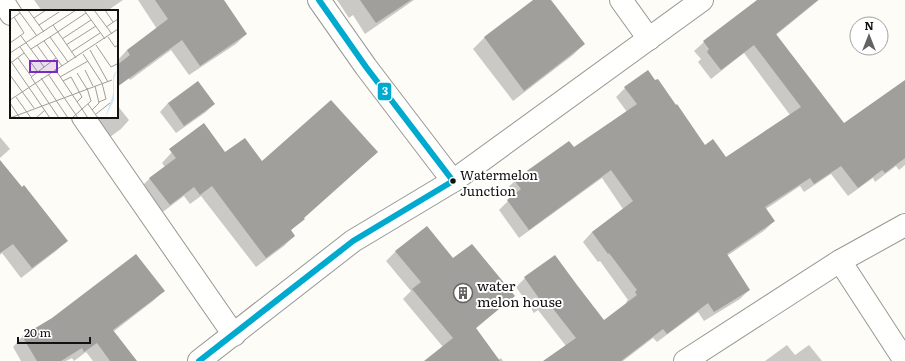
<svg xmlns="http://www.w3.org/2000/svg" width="905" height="361" font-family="Literata,serif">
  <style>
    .shadow { fill: #0003 }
    .building { fill: #a19f9c }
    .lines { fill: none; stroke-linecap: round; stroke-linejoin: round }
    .minor-casing { stroke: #979795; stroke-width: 24 }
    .minor { stroke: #fffffe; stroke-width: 22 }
    .bus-1-casing { stroke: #fff; stroke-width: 9 }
    .bus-1 { stroke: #00a9ce; stroke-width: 6 }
    .bus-dot { fill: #111; stroke: #fff; stroke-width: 1.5 }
    .labels { text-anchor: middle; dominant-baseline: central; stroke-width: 4; stroke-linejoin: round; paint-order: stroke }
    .bus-label { font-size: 13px; fill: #111; stroke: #fff; text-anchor: start }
    .poi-label { font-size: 14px; fill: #111; stroke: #fff; text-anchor: start }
    .inset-road { fill: none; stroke: #9f9e9b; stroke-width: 1 }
    .view { fill: #7b2cbf; fill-opacity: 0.15; stroke: #7b2cbf; stroke-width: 2 }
    .inset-edge { fill: none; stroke: #111; stroke-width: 2 }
    .line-badge { stroke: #fff; stroke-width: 1.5 }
    .badge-label { font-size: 11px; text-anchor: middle; font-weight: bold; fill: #fff }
  </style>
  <rect width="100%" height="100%" fill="#fdfcf7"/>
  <g class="shadow">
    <path d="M 34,0 L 123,0 L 107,11 L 42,11 Z"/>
    <path d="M 138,0 L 223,0 L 246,34 L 236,44 L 189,75 L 171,50 L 130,80 L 117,61 L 127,50 L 157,29 Z"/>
    <path d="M 337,0 L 414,0 L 365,34 L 353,15 L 349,18 Z"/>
    <path d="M 534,0 L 550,0 L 584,44 L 573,55 L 513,101 L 473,49 L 484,38 Z"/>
    <path d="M 759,0 L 819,0 L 776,35 L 844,124 L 905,81 L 905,165 L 899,170 L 896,166 L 875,182 L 873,178 L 848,196 L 831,174 L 804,192 L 800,186 L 766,209 L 774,221 L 765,230 L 727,256 L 749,290 L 740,299 L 704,321 L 698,312 L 657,342 L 653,338 L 623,361 L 545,361 L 566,346 L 538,310 L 534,313 L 516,287 L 525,278 L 604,321 L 627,303 L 626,302 L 628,300 L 600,261 L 598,262 L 583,242 L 592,232 L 623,209 L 602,178 L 519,238 L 499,210 L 511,198 L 505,190 L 515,181 L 573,149 L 627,112 L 616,97 L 625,88 L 704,147 L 725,158 L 790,115 L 744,53 L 711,79 L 698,62 L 701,59 L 694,51 L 704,42 Z"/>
    <path d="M 168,103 L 214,104 L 206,112 L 176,133 L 160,112 Z"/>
    <path d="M 117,105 L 129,120 L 121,129 L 103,142 L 85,117 L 117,117 Z"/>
    <path d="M 0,137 L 10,149 L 0,158 Z"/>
    <path d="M 172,152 L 225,153 L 303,218 L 290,231 L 294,236 L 284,246 L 256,267 L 201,196 L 190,204 L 184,196 L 160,214 L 140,188 L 150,178 L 165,167 L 162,163 Z"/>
    <path d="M 0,161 L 67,241 L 56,251 L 21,278 L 2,253 L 0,255 Z"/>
    <path d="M 427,227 L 453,259 L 513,296 L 475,329 L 498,360 L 501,358 L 503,361 L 426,361 L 443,347 L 403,299 L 411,291 L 386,261 L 395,252 Z"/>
    <path d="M 163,291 L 153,301 L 113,332 L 135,361 L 93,361 L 86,352 L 74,361 L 72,358 L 66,361 L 21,361 L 13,347 L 22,337 L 52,319 Z"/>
    <path d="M 787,345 L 795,355 L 809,345 L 822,361 L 765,361 Z"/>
  </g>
  <g class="building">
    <path d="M 155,0 L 224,0 L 247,34 L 200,66 L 182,40 L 117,87 L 117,65 L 130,55 L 127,50 L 168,19 Z"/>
    <path d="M 360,0 L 411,0 L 376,23 Z"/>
    <path d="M 533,0 L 551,0 L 585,44 L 524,91 L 484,37 Z"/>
    <path d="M 757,0 L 818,0 L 776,34 L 844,123 L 905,80 L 905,158 L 885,173 L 882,170 L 858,188 L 841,166 L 814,184 L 810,178 L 765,207 L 775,221 L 727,254 L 750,290 L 714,312 L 708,303 L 667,334 L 663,329 L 621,361 L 543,361 L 576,338 L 547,301 L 543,304 L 524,277 L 555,255 L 577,285 L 604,320 L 637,295 L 635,292 L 637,290 L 609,253 L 608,254 L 592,232 L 633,201 L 611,170 L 529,230 L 507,200 L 521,189 L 514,180 L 569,141 L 574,147 L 637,104 L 624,87 L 648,70 L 655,80 L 658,79 L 676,105 L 677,104 L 705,145 L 713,139 L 726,157 L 801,107 L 754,45 L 721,70 L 707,52 L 709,49 L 703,41 Z"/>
    <path d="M 198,81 L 215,104 L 184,126 L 168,103 Z"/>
    <path d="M 331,100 L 378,152 L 304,218 L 305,219 L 291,230 L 295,236 L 266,258 L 212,186 L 200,195 L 194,187 L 170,205 L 149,178 L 176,158 L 169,149 L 204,123 L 225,152 L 245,138 L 262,161 Z"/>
    <path d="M 0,160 L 22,187 L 24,185 L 68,241 L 32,268 L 13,244 L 0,253 Z"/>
    <path d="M 427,226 L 453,258 L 472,244 L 515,296 L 476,328 L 500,361 L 424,361 L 453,338 L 412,289 L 421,282 L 395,251 Z"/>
    <path d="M 136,254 L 165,291 L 113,330 L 137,361 L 110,361 L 97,343 L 84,352 L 82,348 L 61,361 L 37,361 L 22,336 L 52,318 Z"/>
  </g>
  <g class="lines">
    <g class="minor-casing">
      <g id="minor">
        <path d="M 2,0 L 11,14"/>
        <path d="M 319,0 L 366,67 L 453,181"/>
        <path d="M 621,0 L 649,39"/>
        <path d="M 83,117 L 234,335"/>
        <path d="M 840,261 L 905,361"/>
        <path d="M 199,361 L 353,241 L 453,181 L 702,0"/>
        <path d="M 685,361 L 840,261 L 905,225"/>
      </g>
    </g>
    <use href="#minor" class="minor"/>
    <g class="bus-1-casing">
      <g id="bus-1">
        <path d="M 319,0 L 366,67 L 453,181"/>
        <path d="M 199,361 L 353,241 L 453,181"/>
      </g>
    </g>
    <use href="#bus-1" class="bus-1"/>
  </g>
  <defs>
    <g id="building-ring" transform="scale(1)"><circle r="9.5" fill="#fff" stroke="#646362" stroke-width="1.5"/><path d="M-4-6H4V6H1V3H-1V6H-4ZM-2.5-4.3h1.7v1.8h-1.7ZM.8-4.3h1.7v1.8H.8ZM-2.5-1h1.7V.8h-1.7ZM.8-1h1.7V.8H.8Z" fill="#646362"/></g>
  </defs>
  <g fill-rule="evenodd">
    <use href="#building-ring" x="463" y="293"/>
  </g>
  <circle class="bus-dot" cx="453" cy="181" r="3.5"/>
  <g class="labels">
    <g class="bus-label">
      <text x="460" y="174">Watermelon<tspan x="460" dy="16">Junction</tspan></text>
    </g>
    <g class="poi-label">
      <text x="477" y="285">water<tspan x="477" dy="16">melon house</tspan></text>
    </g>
  </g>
  <g transform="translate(10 10)">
    <rect width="108" height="108" fill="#fdfcf7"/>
    <path d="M 108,59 L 104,68 L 104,90 L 95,108 L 103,84 L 103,66 Z" fill="#cde8f7"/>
    <path class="inset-road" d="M 8,0 L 27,26M 18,0 L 34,22M 74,0 L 95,29M 84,0 L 102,24M 95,0 L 103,12M 24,8 L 36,0M 0,10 L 10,3M 29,15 L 49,2M 43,15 L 66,48M 96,17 L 108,9M 11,26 L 34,57M 40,27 L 76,3M 98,27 L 105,37 L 108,35M 52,29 L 81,10M 34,31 L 52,56M 0,33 L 14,23 L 4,7M 27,35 L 39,52M 56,35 L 86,16M 86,35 L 101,57 L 107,54M 10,37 L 27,61M 21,39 L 40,27 L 58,52M 80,40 L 98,72M 61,42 L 90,23M 0,43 L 66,0M 73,44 L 92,73 L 96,89 L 89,92M 8,48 L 21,66M 46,48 L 21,67 L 49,108M 0,50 L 40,108M 2,52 L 14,43M 45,59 L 78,108M 75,60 L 83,76M 67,63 L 77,79M 38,64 L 68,108M 0,65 L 24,98M 50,67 L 78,51M 31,68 L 58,108M 108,68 L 108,89M 53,71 L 61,67 L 72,87 L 67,92M 6,87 L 21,108M 0,90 L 108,19M 0,93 L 10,108M 78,94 L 88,108M 82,100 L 89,93 L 85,76M 86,104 L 100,93M 0,108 L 102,70M 26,108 L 35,100M 62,108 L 81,91 L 77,78"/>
    <path class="view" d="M 20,51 L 47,51 L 47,62 L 20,62 Z"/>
    <rect width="108" height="108" class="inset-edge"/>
  </g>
  <rect class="line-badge" x="377" y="82" width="15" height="19" rx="4" fill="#00a9ce"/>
  <g class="badge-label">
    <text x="385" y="95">3</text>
  </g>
  <g transform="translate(869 36)"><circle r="19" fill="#ffffff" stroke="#a0a0a0"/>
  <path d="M0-3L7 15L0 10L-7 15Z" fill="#646362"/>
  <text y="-6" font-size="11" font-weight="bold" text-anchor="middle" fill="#111111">N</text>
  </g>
  <path d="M18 337v6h72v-6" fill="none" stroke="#111111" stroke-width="2"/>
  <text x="24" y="337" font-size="12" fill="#111111" stroke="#ffffff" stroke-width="3" paint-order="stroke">20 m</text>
</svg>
